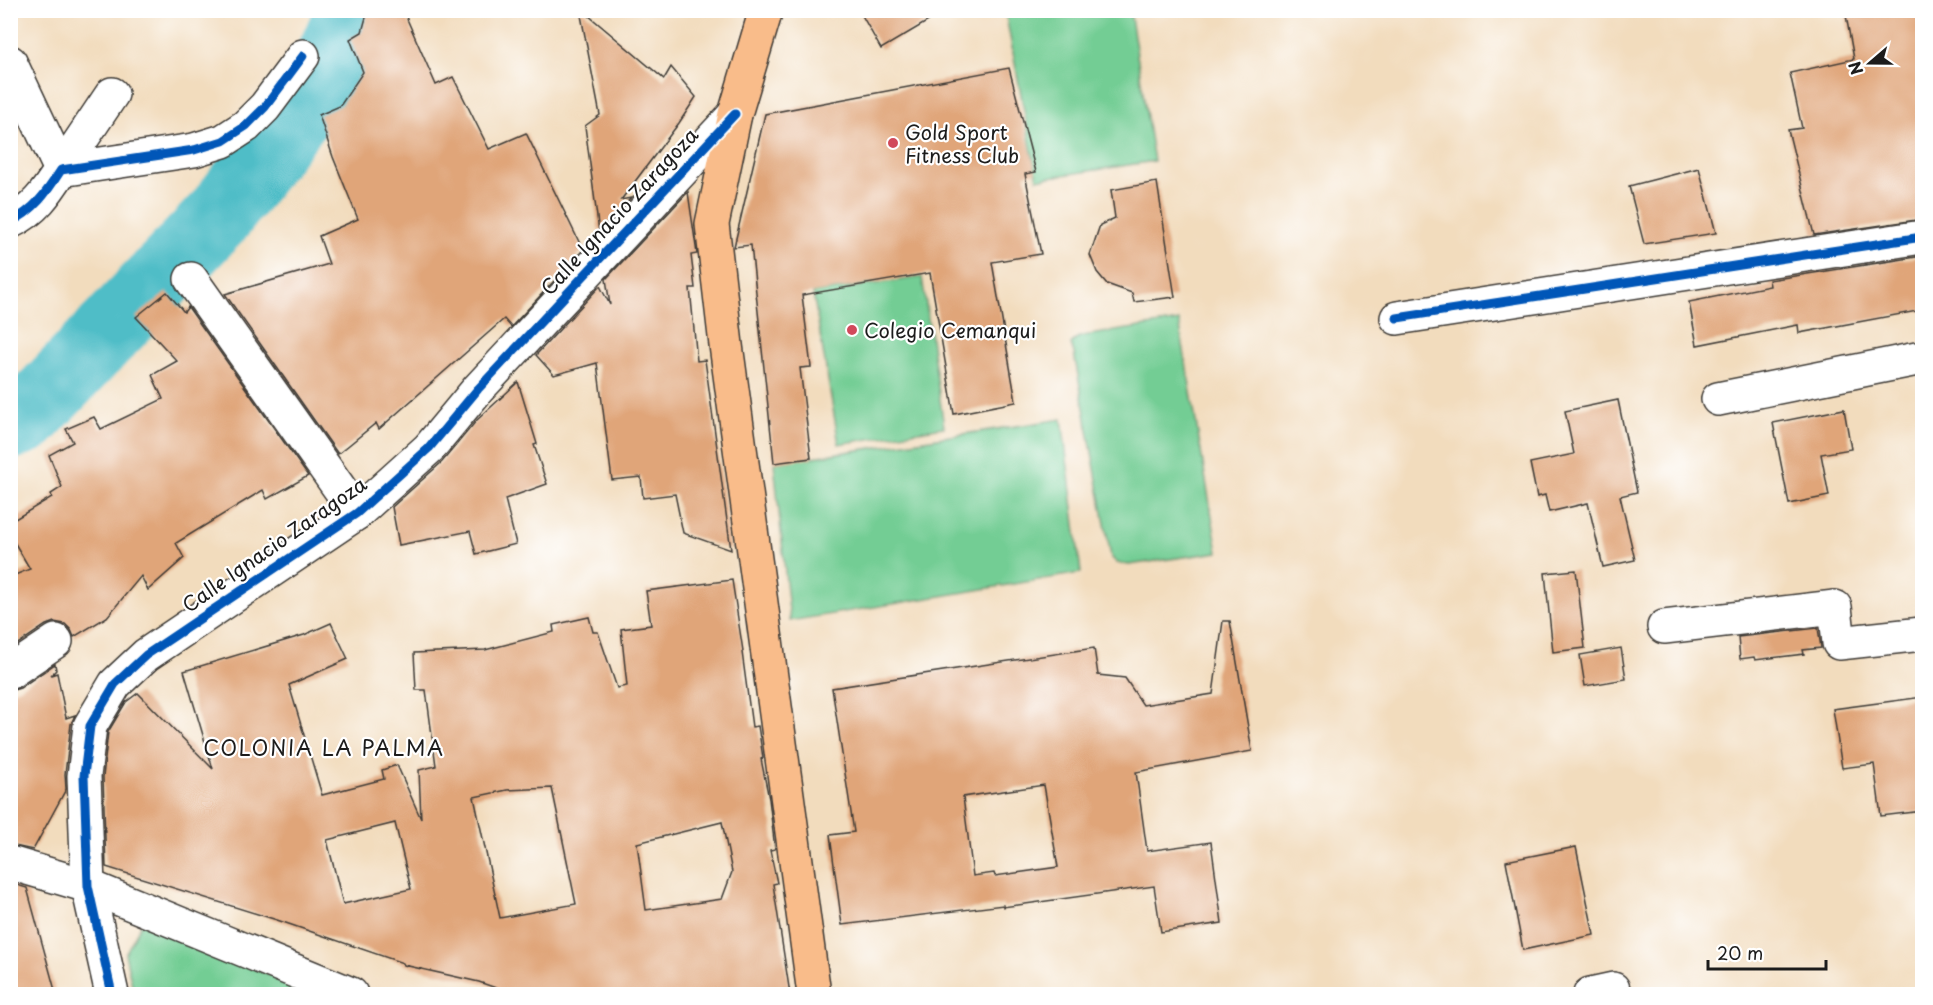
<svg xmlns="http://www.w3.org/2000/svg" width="1933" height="1005" font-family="'Playpen Sans',sans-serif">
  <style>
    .green { fill: #73cd94; stroke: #487458; stroke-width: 1.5 }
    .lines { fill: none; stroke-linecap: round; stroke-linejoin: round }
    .river { stroke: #4fbdc7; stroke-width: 70 }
    .building { fill: #e0a579; fill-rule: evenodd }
    .minor-casing { stroke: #3c3934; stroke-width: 36 }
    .major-casing { stroke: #3c3934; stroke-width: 36 }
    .minor { stroke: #fff; stroke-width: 33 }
    .major { stroke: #f9bc8a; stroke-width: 33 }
    .cycleway-casing { stroke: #fff; stroke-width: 13 }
    .cycleway { stroke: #0057b8; stroke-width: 9 }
    .poi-dot { fill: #d1495b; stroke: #fff; stroke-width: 2 }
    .labels { text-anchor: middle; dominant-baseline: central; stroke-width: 4.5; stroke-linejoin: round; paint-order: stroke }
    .poi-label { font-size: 20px; fill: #1c1c1c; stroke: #fff; text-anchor: start }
    .street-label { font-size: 20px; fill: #1c1c1c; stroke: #fff }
    .neighbourhood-label { font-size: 21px; letter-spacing: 1.5px; fill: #1c1c1c; stroke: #fff }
  </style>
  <rect width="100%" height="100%" fill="#fff"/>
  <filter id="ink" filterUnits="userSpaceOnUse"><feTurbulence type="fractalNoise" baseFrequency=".0167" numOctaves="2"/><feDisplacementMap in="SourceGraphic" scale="12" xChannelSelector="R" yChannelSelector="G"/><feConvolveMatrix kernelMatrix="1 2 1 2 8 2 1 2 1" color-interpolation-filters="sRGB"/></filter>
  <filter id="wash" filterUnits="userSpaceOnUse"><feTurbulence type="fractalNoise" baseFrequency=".008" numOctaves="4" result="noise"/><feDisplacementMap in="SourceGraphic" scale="24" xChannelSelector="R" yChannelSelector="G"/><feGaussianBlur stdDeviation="1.35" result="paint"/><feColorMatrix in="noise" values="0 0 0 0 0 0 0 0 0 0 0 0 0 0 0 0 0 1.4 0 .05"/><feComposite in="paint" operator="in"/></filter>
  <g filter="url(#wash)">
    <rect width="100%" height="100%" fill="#f2dcbd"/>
    <g class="green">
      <path d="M 1005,11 L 1130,11 L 1154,161 L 1037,179 Z"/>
      <path d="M 922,277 L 944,427 L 839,444 L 813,293 Z"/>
      <path d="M 1179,321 L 1218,552 L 1129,565 L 1117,563 L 1111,557 L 1074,353 L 1071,344 L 1077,338 L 1083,336 Z"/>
      <path d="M 1062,419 L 1081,573 L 790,621 L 774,463 Z"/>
      <path d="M 142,923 L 318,994 L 134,994 L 125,954 Z"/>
    </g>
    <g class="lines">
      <path class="river" d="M 10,425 L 25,419 L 219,216 L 318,86 L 351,10"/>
    </g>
    <g id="blocks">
      <g class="building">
        <path d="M 368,10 L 403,10 L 436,85 L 453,77 L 489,149 L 526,133 L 583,250 L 511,327 L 504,319 L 379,429 L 376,423 L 338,454 L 225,294 L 329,264 L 319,236 L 358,219 L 333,157 L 319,115 L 340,106 L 363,72 L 350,39 L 362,32 Z"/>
        <path d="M 580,10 L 582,10 L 664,79 L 671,67 L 696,97 L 679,123 L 621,200 L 631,198 L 599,232 L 585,126 L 600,115 Z"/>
        <path d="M 859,10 L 947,10 L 881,49 Z"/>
        <path d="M 1845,10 L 1919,10 L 1923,32 L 1923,219 L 1814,235 L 1788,130 L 1802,128 L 1790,73 L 1854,59 Z"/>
        <path d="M 1009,68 L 1036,172 L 1025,174 L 1041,254 L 992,262 L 1016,402 L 954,414 L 930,273 L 802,295 L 811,367 L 800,368 L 811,458 L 774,463 L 751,245 L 734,247 L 765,114 Z"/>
        <path d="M 1699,168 L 1716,233 L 1644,244 L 1629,186 Z"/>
        <path d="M 1157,182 L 1175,297 L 1134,302 L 1132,293 L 1107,284 L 1097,272 L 1090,255 L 1100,225 L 1115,218 L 1111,190 Z"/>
        <path d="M 688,192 L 697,254 L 691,255 L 695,288 L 690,288 L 697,361 L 705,360 L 731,550 L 683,533 L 675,494 L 643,498 L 641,477 L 612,480 L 597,363 L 554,375 L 536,355 L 600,286 L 610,305 L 606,279 Z"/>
        <path d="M 1923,256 L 1923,310 L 1799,333 L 1798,325 L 1697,345 L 1689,302 L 1770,286 L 1769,280 Z"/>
        <path d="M 167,292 L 184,312 L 188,307 L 308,476 L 267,499 L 263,490 L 176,543 L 184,558 L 148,590 L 141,576 L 107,617 L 74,637 L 71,630 L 65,624 L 54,622 L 46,625 L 10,649 L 10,577 L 30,569 L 10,535 L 10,522 L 52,497 L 51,494 L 62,487 L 49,455 L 73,442 L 66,429 L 94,417 L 101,429 L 163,399 L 152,375 L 177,361 L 136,317 Z"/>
        <path d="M 518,382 L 537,444 L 534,445 L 547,484 L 505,499 L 516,544 L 476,554 L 470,531 L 399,545 L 392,507 L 442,462 L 477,420 Z"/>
        <path d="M 1618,400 L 1637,492 L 1620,496 L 1635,560 L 1603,567 L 1588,503 L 1549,512 L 1545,495 L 1537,497 L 1530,463 L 1574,454 L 1565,411 Z"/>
        <path d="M 1844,409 L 1851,449 L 1821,454 L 1829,496 L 1789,504 L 1773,423 Z"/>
        <path d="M 1576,570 L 1585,648 L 1553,652 L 1545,573 Z"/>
        <path d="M 732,580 L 743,651 L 742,652 L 752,727 L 758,726 L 763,758 L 761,759 L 769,799 L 775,849 L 770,850 L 777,883 L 773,884 L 790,994 L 500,994 L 499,989 L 479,982 L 404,965 L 403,963 L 277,920 L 106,867 L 103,777 L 108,732 L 126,702 L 138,693 L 213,769 L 184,671 L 304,635 L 331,623 L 348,659 L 289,685 L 322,795 L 384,779 L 382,770 L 397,765 L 421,819 L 419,770 L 436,766 L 426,690 L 416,690 L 414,653 L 485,650 L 554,632 L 553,625 L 589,617 L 593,632 L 598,632 L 617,688 L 627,686 L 621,629 L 651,625 L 646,591 ZM 552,788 L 576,904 L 500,918 L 474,797 L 507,790 ZM 722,822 L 732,872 L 722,899 L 646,910 L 637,843 ZM 395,823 L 411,889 L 343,904 L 327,840 Z"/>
        <path d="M 1223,621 L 1230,621 L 1252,751 L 1136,772 L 1147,851 L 1211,842 L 1222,923 L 1161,932 L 1154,886 L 1003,907 L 1003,905 L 842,925 L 830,835 L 854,832 L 832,688 L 1094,648 L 1098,675 L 1125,678 L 1143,705 L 1213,694 ZM 1044,785 L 1058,867 L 995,876 L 994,873 L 973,876 L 963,797 Z"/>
        <path d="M 1818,628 L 1821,648 L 1803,650 L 1804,654 L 1755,660 L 1754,657 L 1740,659 L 1738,637 Z"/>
        <path d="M 1621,648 L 1626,679 L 1585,686 L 1580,655 Z"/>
        <path d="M 55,664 L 56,670 L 51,675 L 57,673 L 66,718 L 75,715 L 71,724 L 65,774 L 66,789 L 33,850 L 10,845 L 10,691 L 20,688 Z"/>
        <path d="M 1923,697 L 1923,811 L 1881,816 L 1874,764 L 1842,768 L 1833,709 Z"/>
        <path d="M 1576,847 L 1594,935 L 1523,950 L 1506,861 Z"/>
        <path d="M 10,883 L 27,888 L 56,994 L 10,994 Z"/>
      </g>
    </g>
  </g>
  <g filter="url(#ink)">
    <use href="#blocks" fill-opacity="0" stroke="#3c3934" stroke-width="1.5"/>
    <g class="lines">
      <g class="minor-casing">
        <g id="minor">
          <path d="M 10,62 L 61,170"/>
          <path d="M 61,170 L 112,94"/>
          <path d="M 10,222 C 34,211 47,192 61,170 L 194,150 L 223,141 L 246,126 L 265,107 L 303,56"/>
          <path d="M 191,279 L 357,513"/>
          <path d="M 1397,318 L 1922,237"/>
          <path d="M 1718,399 L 1922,358"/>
          <path d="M 1664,627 L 1835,607 L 1839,643 L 1922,634"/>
          <path d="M 10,672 L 56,641"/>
          <path d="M 10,863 L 88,886 L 351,994"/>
          <path d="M 112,994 L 88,886 L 84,776 L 90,726 L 115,684 L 146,655 L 357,513 L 429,448 L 478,389 L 735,114"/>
          <path d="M 1590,994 L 1613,989"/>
        </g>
      </g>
      <g class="major-casing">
        <path id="major" d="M 766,10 L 735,114 L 712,224 L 726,345 L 814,994"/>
      </g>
      <use href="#minor" class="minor"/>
      <use href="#major" class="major"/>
      <g class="cycleway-casing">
        <g id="cycleway">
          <path d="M 10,222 C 34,211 47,192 61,170 L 194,150 L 223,141 L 246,126 L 265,107 L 303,56"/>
          <path d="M 1397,318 L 1922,237"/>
          <path d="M 112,994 L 88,886 L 84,776 L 90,726 L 115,684 L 146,655 L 357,513 L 429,448 L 478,389 L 735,114"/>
        </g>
      </g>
      <use href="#cycleway" class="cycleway"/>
    </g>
  </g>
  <g class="poi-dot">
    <circle cx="893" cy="143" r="6"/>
    <circle cx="852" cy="330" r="6"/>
  </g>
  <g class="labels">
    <g class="poi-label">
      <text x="905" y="132">Gold Sport<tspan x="905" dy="23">Fitness Club</tspan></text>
      <text x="864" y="330">Colegio Cemanqui</text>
    </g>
    <g class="street-label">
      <text transform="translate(619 211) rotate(-47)">Calle Ignacio Zaragoza</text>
      <text transform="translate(274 544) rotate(-35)">Calle Ignacio Zaragoza</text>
    </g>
    <g class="neighbourhood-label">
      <text x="324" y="747">COLONIA LA PALMA</text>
    </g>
  </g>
  <rect width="1933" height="1005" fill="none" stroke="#fff" stroke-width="36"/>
  <g transform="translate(1870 63) rotate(250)" stroke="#ffffff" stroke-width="4.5" paint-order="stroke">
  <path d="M0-4.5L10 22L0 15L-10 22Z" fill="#1c1c1c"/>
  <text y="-9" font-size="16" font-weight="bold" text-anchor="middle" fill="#1c1c1c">N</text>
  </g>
  <path d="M1708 960v9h118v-9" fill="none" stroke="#1c1c1c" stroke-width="3"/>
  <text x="1717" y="960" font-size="18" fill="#1c1c1c" stroke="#ffffff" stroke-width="4.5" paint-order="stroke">20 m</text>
</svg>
